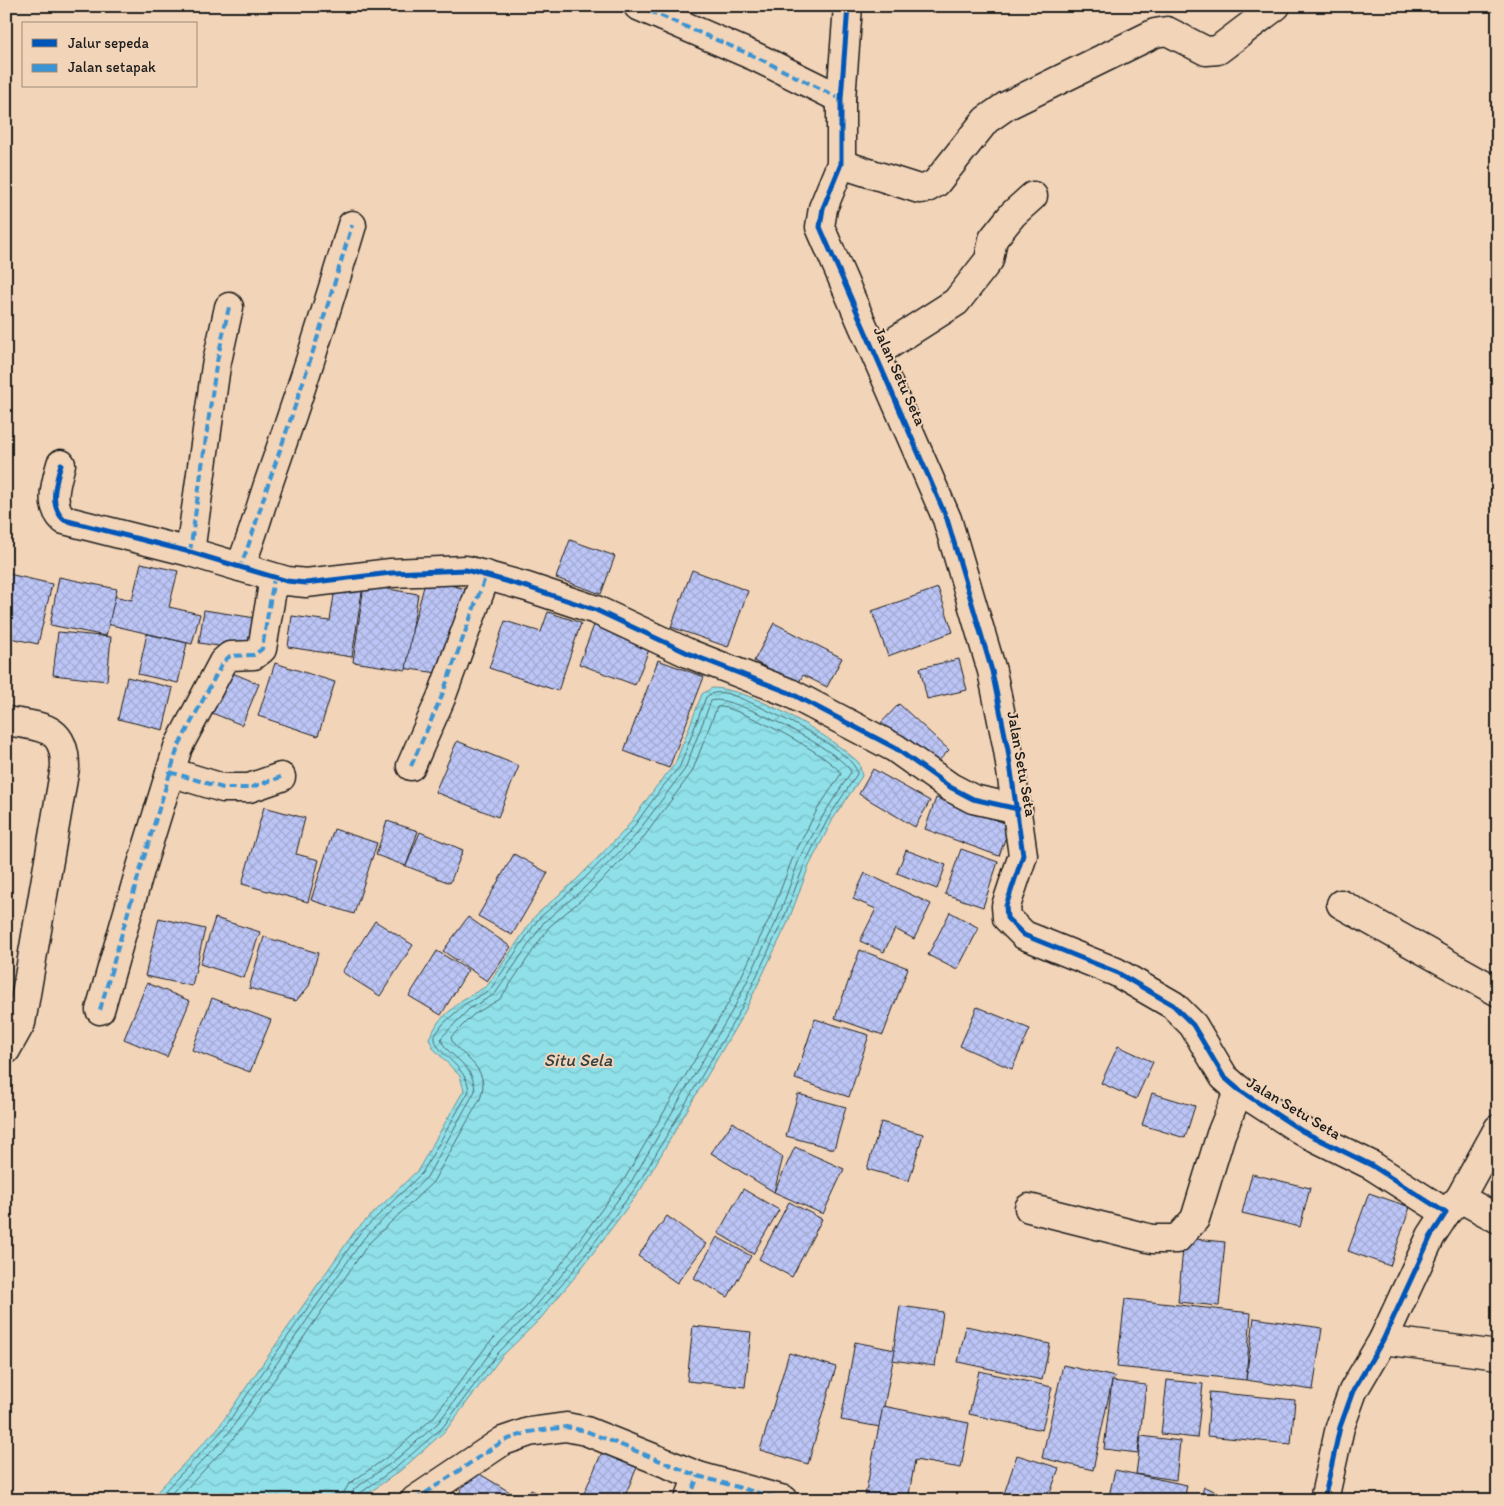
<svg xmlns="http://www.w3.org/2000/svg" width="1504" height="1506" font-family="Itim,sans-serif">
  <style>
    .water { fill: url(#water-waves); stroke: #619297 }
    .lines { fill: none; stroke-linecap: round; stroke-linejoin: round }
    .shore { stroke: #4a6a6e; stroke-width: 1 }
    .building { fill: url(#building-cross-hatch); stroke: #1c1c1c }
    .street-casing { stroke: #1c1c1c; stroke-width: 31 }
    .street { stroke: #f2d4b8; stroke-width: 28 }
    .quiet { stroke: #3a94d4; stroke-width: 4; stroke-dasharray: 8 4; stroke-linecap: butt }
    .cycleway-casing { stroke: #f2d4b8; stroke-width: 8 }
    .cycleway { stroke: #0057b8; stroke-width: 5 }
    .labels { text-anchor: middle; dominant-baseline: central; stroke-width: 4; stroke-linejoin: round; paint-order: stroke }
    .street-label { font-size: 16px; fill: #1c1c1c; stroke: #f2d4b8 }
    .water-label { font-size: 18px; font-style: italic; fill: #334345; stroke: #f2d4b8 }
  </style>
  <defs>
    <pattern id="water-waves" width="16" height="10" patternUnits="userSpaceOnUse" patternTransform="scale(1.25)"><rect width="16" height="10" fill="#8fe0e9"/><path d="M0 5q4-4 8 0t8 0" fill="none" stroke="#7bc0c7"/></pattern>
    <pattern id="building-cross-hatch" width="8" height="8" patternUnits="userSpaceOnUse" patternTransform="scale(1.25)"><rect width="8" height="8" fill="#bcc5f6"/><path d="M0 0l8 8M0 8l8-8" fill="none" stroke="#a1a9d2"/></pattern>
  </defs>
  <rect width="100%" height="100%" fill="#f2d4b8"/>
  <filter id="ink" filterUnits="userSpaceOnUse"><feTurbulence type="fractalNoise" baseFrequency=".02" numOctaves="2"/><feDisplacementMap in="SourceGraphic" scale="10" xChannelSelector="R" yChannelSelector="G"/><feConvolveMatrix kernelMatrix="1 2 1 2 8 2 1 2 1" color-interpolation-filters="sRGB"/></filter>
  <g filter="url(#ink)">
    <path class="water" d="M 712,688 C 751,688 831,736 859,763 L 862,776 L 833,819 L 809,866 L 788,922 L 745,1011 L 641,1189 L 574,1278 L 540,1319 L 502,1356 L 446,1430 L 401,1470 L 363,1497 L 358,1500 L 147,1500 L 156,1493 L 218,1428 L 355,1231 L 418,1170 L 464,1090 L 460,1076 L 433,1048 L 429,1038 L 439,1021 L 462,1000 L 487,986 L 536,915 L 575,881 L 625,830 L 656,787 L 675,764 L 702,694 Z"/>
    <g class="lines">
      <g class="shore">
        <path d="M 156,1500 L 222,1431 L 359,1234 L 422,1173 L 469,1091 C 467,1064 432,1053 435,1035 L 443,1024 L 465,1004 L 490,990 L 539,918 L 579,884 L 629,833 L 660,790 L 680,766 L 706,697 C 713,691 723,692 732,695 C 753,702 859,752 857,774 L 829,817 L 805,863 L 783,920 L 741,1009 L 637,1186 L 570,1275 L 536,1315 L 498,1353 L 443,1427 L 398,1466 L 359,1494 L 356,1500"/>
        <path d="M 165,1500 L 227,1435 L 364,1238 L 427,1177 L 475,1091 C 473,1060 445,1057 441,1038 L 469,1009 L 495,994 L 544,922 L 583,889 L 634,837 L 685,769 L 711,701 C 729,692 844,753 851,772 L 824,814 L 799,860 L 778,918 L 735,1006 L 631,1182 L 565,1271 L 532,1311 L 493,1349 L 438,1423 L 394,1461 L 354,1489 L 350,1500"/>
        <path d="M 176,1500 L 233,1439 L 369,1243 L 433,1182 L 480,1099 C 494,1065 453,1054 451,1037 L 473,1015 L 500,999 L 549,927 L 588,894 L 640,842 L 692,772 L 717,707 C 733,703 835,758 841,774 L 817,810 L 793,857 L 771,915 L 729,1002 L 625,1178 L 559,1267 L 527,1306 L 488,1344 L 433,1418 L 390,1455 L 349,1484 L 344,1492 L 343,1500"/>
      </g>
    </g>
    <g class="building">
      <path d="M 570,540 L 615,556 L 601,594 L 556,578 Z"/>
      <path d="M 141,563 L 178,571 L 169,607 L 200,614 L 192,644 L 107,624 L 114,596 L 132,600 Z"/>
      <path d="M 692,570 L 748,591 L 728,647 L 671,627 Z"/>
      <path d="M 9,574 L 52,584 L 38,644 L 6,637 L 6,587 Z"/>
      <path d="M 59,577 L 117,589 L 106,636 L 50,625 Z"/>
      <path d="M 426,579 L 466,589 L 445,674 L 402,668 Z"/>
      <path d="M 336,582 L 363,585 L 352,657 L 288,647 L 292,616 L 330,621 Z"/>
      <path d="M 364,585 L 418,594 L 406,670 L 353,662 Z"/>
      <path d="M 938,588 L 953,632 L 888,656 L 872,611 Z"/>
      <path d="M 204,610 L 262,619 L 257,652 L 199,643 Z"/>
      <path d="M 548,612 L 581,623 L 558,691 L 489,668 L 505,621 L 541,632 Z"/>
      <path d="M 596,620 L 652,642 L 635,685 L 579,664 Z"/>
      <path d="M 774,623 L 842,658 L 827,687 L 803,675 L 798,684 L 754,661 Z"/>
      <path d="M 58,632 L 111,637 L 107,681 L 53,675 Z"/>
      <path d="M 147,634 L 187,643 L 178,683 L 138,674 Z"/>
      <path d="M 959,659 L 967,690 L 927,699 L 920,668 Z"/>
      <path d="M 658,660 L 704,677 L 669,768 L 624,751 Z"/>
      <path d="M 275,663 L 335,682 L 318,736 L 258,716 Z"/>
      <path d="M 225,670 L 259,684 L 242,725 L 207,711 Z"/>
      <path d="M 127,677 L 173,688 L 163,730 L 118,719 Z"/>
      <path d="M 899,704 L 949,750 L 930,770 L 880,724 Z"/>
      <path d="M 457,741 L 519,766 L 498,817 L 435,792 Z"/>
      <path d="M 873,769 L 930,801 L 915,827 L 859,794 Z"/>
      <path d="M 936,798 L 1010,825 L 999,856 L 925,829 Z"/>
      <path d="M 264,807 L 305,818 L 296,854 L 319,860 L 308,902 L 242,884 Z"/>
      <path d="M 387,821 L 418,831 L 406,866 L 376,855 Z"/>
      <path d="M 334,829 L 377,843 L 354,914 L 311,900 Z"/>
      <path d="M 420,832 L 463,850 L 450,883 L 406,866 Z"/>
      <path d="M 961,849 L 998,862 L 983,907 L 945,894 Z"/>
      <path d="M 906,850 L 946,865 L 937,889 L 897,873 Z"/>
      <path d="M 514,854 L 548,873 L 512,935 L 478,916 Z"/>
      <path d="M 865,873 L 931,904 L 914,939 L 895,929 L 884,952 L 860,941 L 876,909 L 853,899 Z"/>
      <path d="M 950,912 L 979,928 L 957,970 L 928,955 Z"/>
      <path d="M 468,917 L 511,947 L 487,981 L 443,951 Z"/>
      <path d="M 159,918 L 205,929 L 192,986 L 145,976 Z"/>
      <path d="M 215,918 L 260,932 L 244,978 L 200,964 Z"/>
      <path d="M 375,921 L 413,945 L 380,996 L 342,972 Z"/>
      <path d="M 264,937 L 318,953 L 309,986 L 296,1001 L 249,988 Z"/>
      <path d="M 860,950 L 908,968 L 883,1035 L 835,1018 Z"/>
      <path d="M 437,951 L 468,970 L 441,1015 L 409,996 Z"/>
      <path d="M 147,983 L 190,1001 L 167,1057 L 124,1039 Z"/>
      <path d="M 212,998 L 271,1020 L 250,1072 L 192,1050 Z"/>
      <path d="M 977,1007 L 1030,1029 L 1012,1069 L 960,1046 Z"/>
      <path d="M 815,1019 L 869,1035 L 849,1097 L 795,1079 Z"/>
      <path d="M 1118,1046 L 1153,1062 L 1136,1099 L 1101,1083 Z"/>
      <path d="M 1152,1093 L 1195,1106 L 1185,1138 L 1142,1125 Z"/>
      <path d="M 798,1094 L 846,1107 L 834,1149 L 786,1136 Z"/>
      <path d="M 733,1122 L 783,1157 L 774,1192 L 711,1153 Z"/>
      <path d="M 881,1122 L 923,1134 L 909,1181 L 867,1169 Z"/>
      <path d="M 795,1147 L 844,1169 L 823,1214 L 774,1192 Z"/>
      <path d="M 1252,1174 L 1310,1188 L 1300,1227 L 1242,1213 Z"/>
      <path d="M 743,1189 L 779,1210 L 753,1254 L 718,1233 Z"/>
      <path d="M 1369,1193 L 1410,1207 L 1390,1266 L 1348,1251 Z"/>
      <path d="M 789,1202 L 822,1219 L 792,1277 L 759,1259 Z"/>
      <path d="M 667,1216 L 706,1244 L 677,1283 L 638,1256 Z"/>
      <path d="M 717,1237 L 751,1256 L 728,1297 L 694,1278 Z"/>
      <path d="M 1184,1238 L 1225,1242 L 1219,1306 L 1178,1302 Z"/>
      <path d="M 1125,1299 L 1251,1313 L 1246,1380 L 1117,1367 Z"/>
      <path d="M 900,1306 L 943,1312 L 935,1366 L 892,1360 Z"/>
      <path d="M 1254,1318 L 1322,1328 L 1313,1390 L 1246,1380 Z"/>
      <path d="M 693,1326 L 751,1332 L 745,1387 L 687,1381 Z"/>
      <path d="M 966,1326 L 1050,1344 L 1042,1380 L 958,1362 Z"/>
      <path d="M 855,1342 L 895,1350 L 880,1427 L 841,1420 Z"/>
      <path d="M 789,1353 L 836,1367 L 808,1464 L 760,1450 Z"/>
      <path d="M 1063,1365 L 1115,1377 L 1112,1381 L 1093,1470 L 1042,1458 Z"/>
      <path d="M 979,1371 L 1052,1387 L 1042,1430 L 969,1414 Z"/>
      <path d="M 1167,1380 L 1203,1384 L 1197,1438 L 1161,1434 Z"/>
      <path d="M 1112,1381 L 1146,1385 L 1138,1453 L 1104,1449 Z"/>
      <path d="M 1210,1392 L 1295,1400 L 1291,1444 L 1207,1436 Z"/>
      <path d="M 883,1406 L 969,1423 L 961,1468 L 915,1460 L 908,1500 L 888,1500 L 865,1496 Z"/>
      <path d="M 1141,1436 L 1180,1441 L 1176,1480 L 1136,1474 Z"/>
      <path d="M 603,1450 L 638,1465 L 623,1500 L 581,1500 Z"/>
      <path d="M 1017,1455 L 1059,1468 L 1049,1496 L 1060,1500 L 1002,1500 Z"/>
      <path d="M 473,1470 L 523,1500 L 455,1500 Z"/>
      <path d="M 1115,1470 L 1187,1485 L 1184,1500 L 1108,1500 Z"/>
      <path d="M 705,1485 L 737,1500 L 698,1500 Z"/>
      <path d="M 1204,1487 L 1238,1500 L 1200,1500 Z"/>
      <path d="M 531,1490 L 552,1500 L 527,1500 Z"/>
    </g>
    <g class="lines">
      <g class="street-casing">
        <g id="street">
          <path d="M 638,6 L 756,57 L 841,99"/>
          <path d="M 848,6 L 841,99 L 841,164 L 823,208 L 820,227 L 947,519 L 992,671 L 1008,750 L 1023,855 L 1006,906 L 1007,918 L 1024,935 L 1116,972 L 1173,1005 L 1193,1025 L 1224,1077 L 1239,1090 L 1302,1131 L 1371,1165 L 1446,1213 L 1431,1236 L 1383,1340 L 1353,1391 L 1340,1427 L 1324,1500"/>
          <path d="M 841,164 L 919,189 L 927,188 L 936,183 L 986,120 L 1006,106 L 1155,33 L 1167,31 L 1206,51 L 1218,50 L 1276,6"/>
          <path d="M 876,353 L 956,302 L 989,260 L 993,239 L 1013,214 L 1033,196"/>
          <path d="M 61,464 C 56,483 48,505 64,520 L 190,552 L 287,581 L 306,583 L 391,573 L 466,570 L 527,587 L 596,610 L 690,654 L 790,693 L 895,748 L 950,787 L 973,799 L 1018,809"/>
          <path d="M 190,552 L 216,366 L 229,307"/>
          <path d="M 240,567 C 253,536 261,504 272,473 C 301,391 327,309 352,225"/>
          <path d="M 6,721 C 41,727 65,725 65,767 L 21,1023 L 6,1050"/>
          <path d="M 411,766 L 441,698 L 486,575"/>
          <path d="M 170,772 L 223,788 L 249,788 L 281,777"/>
          <path d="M 1341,904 L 1498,992"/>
          <path d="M 100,1010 L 138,877 L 178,747 L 223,662 L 230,656 L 254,655 L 262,649 L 274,578"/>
          <path d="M 1460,1198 L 1498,1219"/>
          <path d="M 1029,1208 L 1152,1239 L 1177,1239 L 1195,1219 L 1221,1134 L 1239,1090"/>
          <path d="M 1446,1213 L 1460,1198 L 1498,1129"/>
          <path d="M 1383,1340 L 1498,1355"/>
          <path d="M 415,1500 L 503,1441 L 529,1432 L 566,1427 L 586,1431 L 698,1476 L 784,1500"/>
          <path d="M 689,1500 L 698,1476"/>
        </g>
      </g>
      <use href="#street" class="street"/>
      <g class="quiet">
        <path d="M 638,6 L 756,57 L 841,99"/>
        <path d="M 190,552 L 216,366 L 229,307"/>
        <path d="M 237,566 L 240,567 C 253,536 261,504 272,473 C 301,391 327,309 352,225"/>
        <path d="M 411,766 L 441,698 L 486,575"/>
        <path d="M 170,772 L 223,788 L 249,788 L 281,777"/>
        <path d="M 100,1010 L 138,877 L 178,747 L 223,662 L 230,656 L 254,655 L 262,649 L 274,578"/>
        <path d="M 415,1500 L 503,1441 L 529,1432 L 566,1427 L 586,1431 L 698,1476 L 784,1500"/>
        <path d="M 689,1500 L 698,1476"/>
      </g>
      <g class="cycleway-casing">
        <g id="cycleway">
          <path d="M 848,6 L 841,99 L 841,164 L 823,208 L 820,227 L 947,519 L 992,671 L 1008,750 L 1023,855 L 1006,906 L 1007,918 L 1024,935 L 1116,972 L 1173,1005 L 1193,1025 L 1224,1077 L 1239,1090 L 1302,1131 L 1371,1165 L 1446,1213 L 1431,1236 L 1383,1340 L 1353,1391 L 1340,1427 L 1324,1500"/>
          <path d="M 61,464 C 56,483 48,505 64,520 L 190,552 L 287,581 L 306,583 L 391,573 L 466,570 L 527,587 L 596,610 L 690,654 L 790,693 L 895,748 L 950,787 L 973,799 L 1018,809"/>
        </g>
      </g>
      <use href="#cycleway" class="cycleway"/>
    </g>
  </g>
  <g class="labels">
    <g class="street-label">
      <text transform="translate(900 376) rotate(66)">Jalan Setu Seta</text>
      <text transform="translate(1022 764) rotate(80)">Jalan Setu Seta</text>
      <text transform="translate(1294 1108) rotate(31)">Jalan Setu Seta</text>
    </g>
    <g class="water-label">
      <text x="578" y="1060">Situ Sela</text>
    </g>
  </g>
  <rect width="1504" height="1506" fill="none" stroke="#f2d4b8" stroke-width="25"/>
  <rect x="12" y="12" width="1479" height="1481" fill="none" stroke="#1c1c1c" stroke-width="2" filter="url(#ink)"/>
  <rect x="22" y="22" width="175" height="65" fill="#f2d4b8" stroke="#9c8a7a"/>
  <rect x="32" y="39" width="25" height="8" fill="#0057b8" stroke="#9c8a7a"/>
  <text x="68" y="48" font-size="15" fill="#1c1c1c">Jalur sepeda</text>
  <rect x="32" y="64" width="25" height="8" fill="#3a94d4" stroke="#9c8a7a"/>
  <text x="68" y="72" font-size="15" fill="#1c1c1c">Jalan setapak</text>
</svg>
